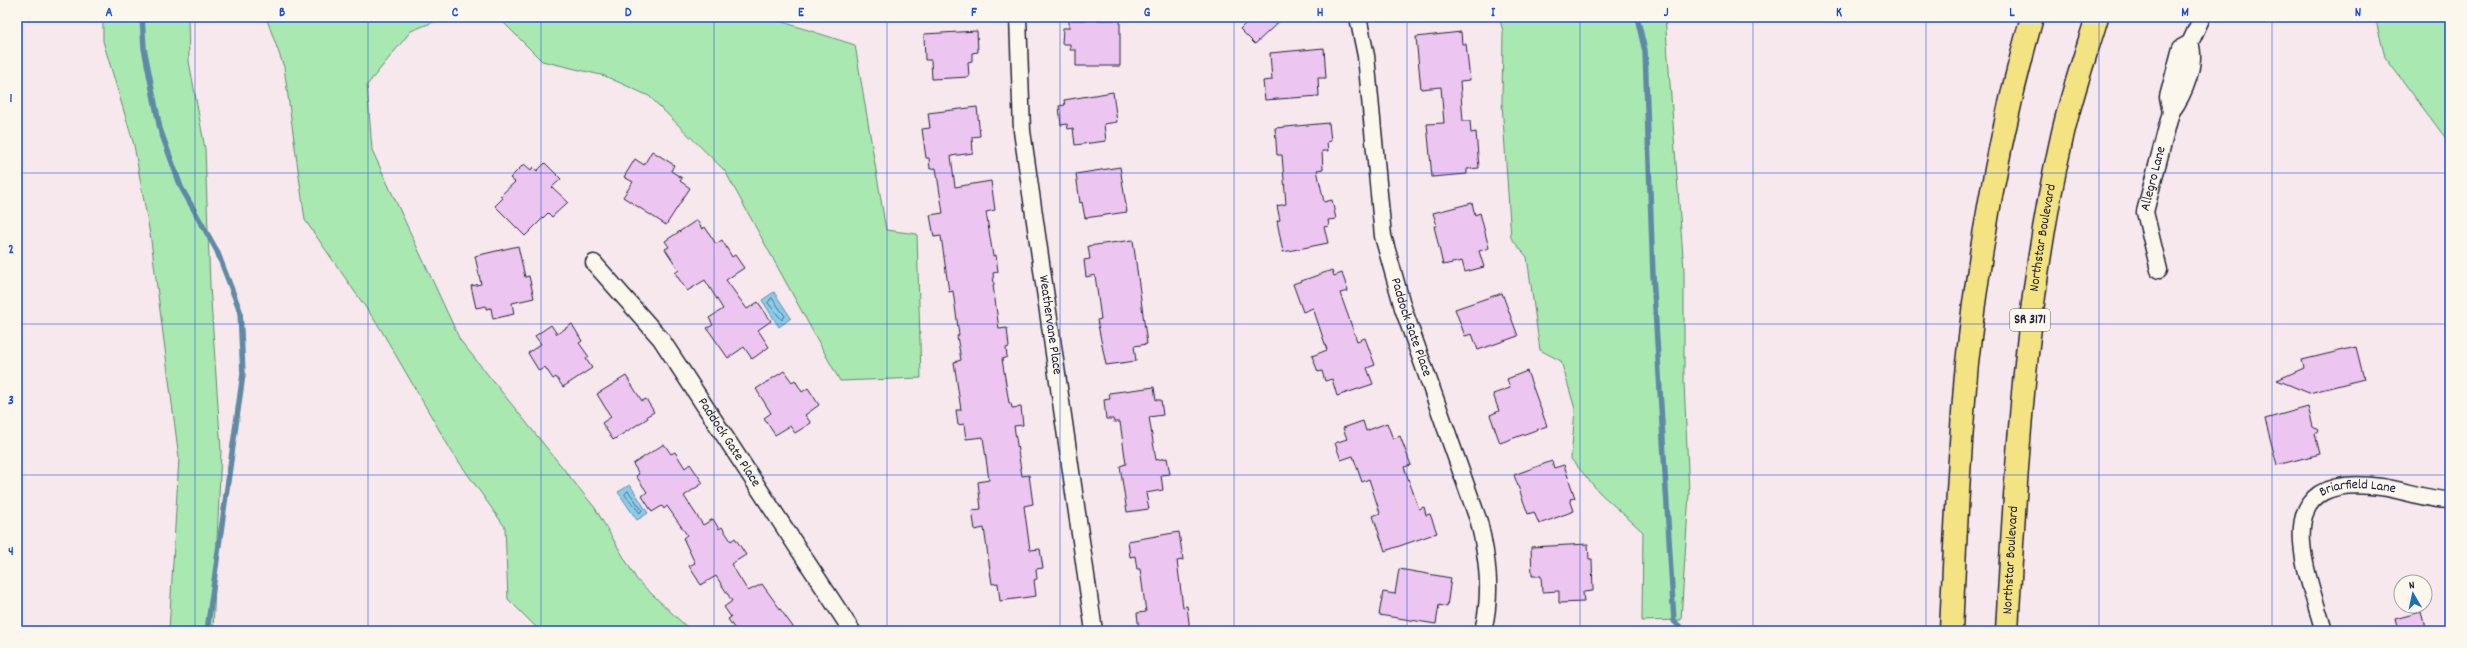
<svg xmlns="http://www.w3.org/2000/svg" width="2467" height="648" font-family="Dekko,sans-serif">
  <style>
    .green { fill: #a9e9b1; stroke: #668676 }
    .water { fill: #8acdeb; stroke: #6089a5 }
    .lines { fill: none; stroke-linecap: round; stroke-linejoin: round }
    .shore { stroke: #4c6681; stroke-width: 1 }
    .stream { stroke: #6089a5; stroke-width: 5.5 }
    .building { fill: #ecc6f0; stroke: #22223b }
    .minor-casing { stroke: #22223b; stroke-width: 19 }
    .primary-casing { stroke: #22223b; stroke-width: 25 }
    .minor { stroke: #fbf7ec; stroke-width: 16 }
    .primary { stroke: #f4e382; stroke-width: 22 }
    .grid { fill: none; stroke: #1d4ed8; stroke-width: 1; stroke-opacity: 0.55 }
    .labels { text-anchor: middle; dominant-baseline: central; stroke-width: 4; stroke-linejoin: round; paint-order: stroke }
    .shield { fill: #fbf7ec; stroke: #636270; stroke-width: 1 }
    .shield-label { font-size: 13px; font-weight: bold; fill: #22223b }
    .street-label { font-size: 14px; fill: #22223b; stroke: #fbf7ec }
    .neatline { fill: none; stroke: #1d4ed8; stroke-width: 1.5 }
    .grid-label { font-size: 13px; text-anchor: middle; font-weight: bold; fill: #1d4ed8 }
  </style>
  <rect width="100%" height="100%" fill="#f6e8ed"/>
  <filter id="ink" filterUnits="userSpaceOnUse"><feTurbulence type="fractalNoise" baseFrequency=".025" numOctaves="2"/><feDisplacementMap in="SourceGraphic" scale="8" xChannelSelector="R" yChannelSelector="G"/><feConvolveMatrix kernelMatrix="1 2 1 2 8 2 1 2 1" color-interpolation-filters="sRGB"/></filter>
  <g filter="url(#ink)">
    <g class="green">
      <path d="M 103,17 L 188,17 L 189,61 L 205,149 L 210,286 L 221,451 L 213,631 L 169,631 L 179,458 L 151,240 L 134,145 L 103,41 Z"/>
      <path d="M 266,17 L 446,17 L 411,31 L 367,85 L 372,150 L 460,340 L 595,508 L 637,580 L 691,631 L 540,631 L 508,599 L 505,527 L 452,452 L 380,328 L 305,220 L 284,67 Z"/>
      <path d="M 498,17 L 767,17 L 855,45 L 886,230 L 917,234 L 921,378 L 840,381 L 725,171 L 649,96 L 605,76 L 542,61 Z"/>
      <path d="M 1499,17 L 1665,17 L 1684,270 L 1684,382 L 1689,493 L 1681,620 L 1642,621 L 1643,532 L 1599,492 L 1571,459 L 1575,409 L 1561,361 L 1540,350 L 1527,257 L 1511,238 L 1502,103 L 1503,31 Z"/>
      <path d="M 2375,17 L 2450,17 L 2450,144 L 2385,57 Z"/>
    </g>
    <g class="water">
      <path d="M 774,292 L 791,318 L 779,327 L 762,300 Z"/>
      <path d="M 630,485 L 648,513 L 637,520 L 618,492 Z"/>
    </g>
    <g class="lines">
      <g class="shore">
        <path d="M 772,298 L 785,316 L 782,320 L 768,303 Z"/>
        <path d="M 628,491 L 642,510 L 640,513 L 625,495 Z"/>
      </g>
      <g class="stream">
        <path d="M 142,17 L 144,48 L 160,129 L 181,187 L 217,251 L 240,311 L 243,374 L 207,631"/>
        <path d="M 1637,17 L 1645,51 L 1653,275 L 1674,621 L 1684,631"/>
      </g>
    </g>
    <g class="building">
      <path d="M 1252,17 L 1284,17 L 1255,44 L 1240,29 Z"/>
      <path d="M 1069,20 L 1120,20 L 1120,66 L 1076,66 L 1076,50 L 1070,50 L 1070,44 L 1062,44 L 1063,28 L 1069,28 Z"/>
      <path d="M 977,31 L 978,52 L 972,53 L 972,61 L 968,62 L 969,77 L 932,79 L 931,60 L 925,60 L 924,34 Z"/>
      <path d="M 1461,32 L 1462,44 L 1466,44 L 1470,80 L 1460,81 L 1463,121 L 1470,121 L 1471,133 L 1476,132 L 1479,168 L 1467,169 L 1467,174 L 1432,177 L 1427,124 L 1444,123 L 1441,87 L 1421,89 L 1416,37 Z"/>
      <path d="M 1324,48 L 1326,78 L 1318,78 L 1319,96 L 1265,100 L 1263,81 L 1272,80 L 1270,53 Z"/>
      <path d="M 1113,92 L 1117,122 L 1104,124 L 1106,141 L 1075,145 L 1073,128 L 1068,129 L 1067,124 L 1061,125 L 1059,106 L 1065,105 L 1064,100 Z"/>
      <path d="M 977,107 L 980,136 L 972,137 L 973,153 L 951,156 L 955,187 L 991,181 L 995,210 L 986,212 L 993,256 L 996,255 L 998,272 L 993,273 L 994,285 L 993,285 L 999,329 L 1007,328 L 1009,347 L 1006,348 L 1007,357 L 1002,359 L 1009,403 L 1011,403 L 1012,408 L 1021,407 L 1023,425 L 1014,426 L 1022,476 L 1029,475 L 1033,504 L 1024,506 L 1030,550 L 1040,549 L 1043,568 L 1036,569 L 1037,579 L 1034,580 L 1036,596 L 1000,601 L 998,583 L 992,584 L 984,528 L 975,530 L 972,510 L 981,509 L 978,482 L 989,480 L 983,437 L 966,439 L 964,424 L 958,425 L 956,410 L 961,410 L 954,362 L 961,360 L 957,336 L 959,335 L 953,291 L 949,292 L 941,236 L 934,237 L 930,215 L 943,213 L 936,168 L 930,169 L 929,158 L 926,158 L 922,129 L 930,128 L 928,113 Z"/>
      <path d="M 1329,123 L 1331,141 L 1327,142 L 1328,151 L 1322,151 L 1323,169 L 1317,170 L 1324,202 L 1332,200 L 1336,219 L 1328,220 L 1329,226 L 1324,227 L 1328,243 L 1283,252 L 1277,221 L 1280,220 L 1277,206 L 1286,204 L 1282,155 L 1277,155 L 1275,128 Z"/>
      <path d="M 652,151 L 674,165 L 671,171 L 682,178 L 680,181 L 690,188 L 666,225 L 623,197 L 633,182 L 624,177 L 635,159 L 644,165 Z"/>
      <path d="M 545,163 L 561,179 L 552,187 L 568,202 L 552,217 L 548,213 L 525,236 L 495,206 L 503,198 L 500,196 L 515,182 L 510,178 L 524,164 L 531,170 L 533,167 L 537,171 Z"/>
      <path d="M 1120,167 L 1127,212 L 1085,218 L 1082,202 L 1080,203 L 1076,174 Z"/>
      <path d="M 1472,203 L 1475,215 L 1480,213 L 1489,248 L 1479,251 L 1484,267 L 1465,272 L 1462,261 L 1443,265 L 1434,226 L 1437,226 L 1433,213 Z"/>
      <path d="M 697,220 L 702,229 L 705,227 L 716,244 L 722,240 L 732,257 L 735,255 L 744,268 L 726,280 L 747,309 L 758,302 L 771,321 L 758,330 L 769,347 L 752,359 L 744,347 L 728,358 L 707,328 L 713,325 L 709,318 L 723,309 L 705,280 L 687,291 L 675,273 L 679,270 L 665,249 L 669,247 L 665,241 Z"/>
      <path d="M 1133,240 L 1147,344 L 1134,346 L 1136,361 L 1106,365 L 1097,320 L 1101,319 L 1095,275 L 1086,277 L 1084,260 L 1090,259 L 1088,246 Z"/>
      <path d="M 518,246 L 525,277 L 529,276 L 534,298 L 512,303 L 514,314 L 493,319 L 491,308 L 486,309 L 486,306 L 476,308 L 471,286 L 481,284 L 475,256 Z"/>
      <path d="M 1332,270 L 1334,276 L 1342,273 L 1348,291 L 1340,293 L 1357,341 L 1365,338 L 1375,365 L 1367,368 L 1373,384 L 1337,396 L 1332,379 L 1325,381 L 1322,371 L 1318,372 L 1312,356 L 1327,350 L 1313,308 L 1303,312 L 1293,284 Z"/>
      <path d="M 1502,293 L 1518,336 L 1478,350 L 1472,334 L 1465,336 L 1455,309 Z"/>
      <path d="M 572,324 L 582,341 L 579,343 L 589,357 L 586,359 L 592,368 L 563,387 L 556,377 L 553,379 L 545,367 L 539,371 L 528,353 L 541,344 L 535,336 L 551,325 L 557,334 Z"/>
      <path d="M 2356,347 L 2364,379 L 2309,393 L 2277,380 L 2304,368 L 2302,360 Z"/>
      <path d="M 784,371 L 792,382 L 795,380 L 802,392 L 808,388 L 819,405 L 805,415 L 811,423 L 795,433 L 790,426 L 775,435 L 764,418 L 771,413 L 756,389 Z"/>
      <path d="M 1527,371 L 1547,426 L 1500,443 L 1490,415 L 1499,411 L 1493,394 L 1510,388 L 1507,379 Z"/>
      <path d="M 626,376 L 642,401 L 646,399 L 654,412 L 647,416 L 648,418 L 613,440 L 602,423 L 611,417 L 597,394 Z"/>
      <path d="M 1154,387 L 1156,400 L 1161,400 L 1163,415 L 1149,417 L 1156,460 L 1167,458 L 1170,474 L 1161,475 L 1163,490 L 1146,493 L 1149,509 L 1127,512 L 1120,466 L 1126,464 L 1120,422 L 1114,422 L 1113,419 L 1106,419 L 1104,400 L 1110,399 L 1109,393 Z"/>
      <path d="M 2308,407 L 2313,427 L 2318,430 L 2315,434 L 2320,454 L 2277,465 L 2265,419 Z"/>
      <path d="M 1363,421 L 1366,431 L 1387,423 L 1393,439 L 1400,436 L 1411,465 L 1404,467 L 1419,509 L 1424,507 L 1426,515 L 1430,514 L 1437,533 L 1385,551 L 1373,516 L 1380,513 L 1369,479 L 1362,482 L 1353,456 L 1341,460 L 1335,443 L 1347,439 L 1343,428 Z"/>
      <path d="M 664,444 L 671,454 L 675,452 L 685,468 L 690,464 L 703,483 L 684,496 L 703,525 L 713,519 L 719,529 L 722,527 L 731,541 L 735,538 L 746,555 L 731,564 L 748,591 L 762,584 L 796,631 L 736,631 L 728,619 L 731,617 L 724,607 L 732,601 L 716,576 L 701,585 L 689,566 L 695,563 L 683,538 L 687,535 L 667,506 L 664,509 L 662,506 L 652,512 L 642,496 L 647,492 L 636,476 L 639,474 L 633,464 Z"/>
      <path d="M 1552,461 L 1554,468 L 1564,465 L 1575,498 L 1570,499 L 1574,511 L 1539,524 L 1534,512 L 1528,514 L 1514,475 Z"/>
      <path d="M 1179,532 L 1183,560 L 1177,561 L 1183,607 L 1187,606 L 1190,631 L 1139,631 L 1137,613 L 1146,612 L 1140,569 L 1137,569 L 1135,556 L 1130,557 L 1128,541 Z"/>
      <path d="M 1588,544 L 1589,559 L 1592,559 L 1593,591 L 1583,592 L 1584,602 L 1559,603 L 1559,591 L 1542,592 L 1541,576 L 1532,576 L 1531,547 Z"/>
      <path d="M 1399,569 L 1451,578 L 1447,607 L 1439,605 L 1436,624 L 1379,615 L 1383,592 L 1395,594 Z"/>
      <path d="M 2421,612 L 2426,631 L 2398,631 L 2395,619 Z"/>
    </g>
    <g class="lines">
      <g class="minor-casing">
        <g id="minor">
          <path id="s1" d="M 1018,17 L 1022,131 L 1094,631"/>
          <path id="s2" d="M 1358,17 L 1366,56 L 1383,236 L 1403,308 L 1479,522 C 1488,559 1492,594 1483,631"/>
          <path d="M 2190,43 C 2197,63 2184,95 2171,112 L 2168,97 L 2181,48 L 2190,43 L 2202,17"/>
          <path id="s3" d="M 594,263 L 661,339 L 852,631"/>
          <path id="s4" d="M 2159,270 L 2145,212 L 2171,112"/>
          <path id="s5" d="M 2324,631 C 2304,564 2266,471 2381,487 C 2404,490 2427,500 2450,500"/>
        </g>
      </g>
      <g class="primary-casing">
        <g id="primary">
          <path d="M 1951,631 C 1955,542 1959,452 1967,363 C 1979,247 2001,129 2032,17"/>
          <path id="s6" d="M 2007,631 C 2016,465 2025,300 2062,137 C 2071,96 2085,57 2097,17"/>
        </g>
      </g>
      <use href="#minor" class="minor"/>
      <use href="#primary" class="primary"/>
    </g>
  </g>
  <path class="grid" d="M 195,17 L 195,631M 368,17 L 368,631M 541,17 L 541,631M 714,17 L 714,631M 887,17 L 887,631M 1060,17 L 1060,631M 1234,17 L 1234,631M 1407,17 L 1407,631M 1580,17 L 1580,631M 1753,17 L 1753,631M 1926,17 L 1926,631M 2099,17 L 2099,631M 2272,17 L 2272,631M 17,173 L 2450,173M 17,324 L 2450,324M 17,475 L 2450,475"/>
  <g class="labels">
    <rect class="shield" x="2010" y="309" width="40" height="22" rx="3"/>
    <g class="shield-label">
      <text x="2030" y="320">SR 3171</text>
    </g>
    <g class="street-label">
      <text stroke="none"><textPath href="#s4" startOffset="94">Allegro Lane</textPath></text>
      <text stroke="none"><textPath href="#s6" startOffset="395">Northstar Boulevard</textPath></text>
      <text stroke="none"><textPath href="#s1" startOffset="310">Weathervane Place</textPath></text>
      <text stroke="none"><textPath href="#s2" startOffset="316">Paddock Gate Place</textPath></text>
      <text stroke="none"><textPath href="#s3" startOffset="225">Paddock Gate Place</textPath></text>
      <text stroke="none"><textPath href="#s5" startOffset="185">Briarfield Lane</textPath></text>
      <text stroke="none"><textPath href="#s6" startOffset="71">Northstar Boulevard</textPath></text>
    </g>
  </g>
  <rect width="2467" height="648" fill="none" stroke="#fbf7ec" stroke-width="44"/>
  <g transform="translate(2413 594) rotate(351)"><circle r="19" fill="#fbf7ec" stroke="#a4a2a5"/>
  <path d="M0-3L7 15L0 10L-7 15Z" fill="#1f6fb2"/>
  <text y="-6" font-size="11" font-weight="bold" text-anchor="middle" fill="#22223b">N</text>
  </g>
  <rect x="22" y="22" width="2423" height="604" class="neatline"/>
  <g class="grid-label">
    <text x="109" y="16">A</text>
    <text x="282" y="16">B</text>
    <text x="455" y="16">C</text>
    <text x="628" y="16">D</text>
    <text x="801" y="16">E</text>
    <text x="974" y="16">F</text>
    <text x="1147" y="16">G</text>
    <text x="1320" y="16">H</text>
    <text x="1493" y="16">I</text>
    <text x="1666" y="16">J</text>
    <text x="1839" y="16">K</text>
    <text x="2012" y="16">L</text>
    <text x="2185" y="16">M</text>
    <text x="2358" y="16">N</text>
    <text x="11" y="102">1</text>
    <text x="11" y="253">2</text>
    <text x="11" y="404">3</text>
    <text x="11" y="555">4</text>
  </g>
</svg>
